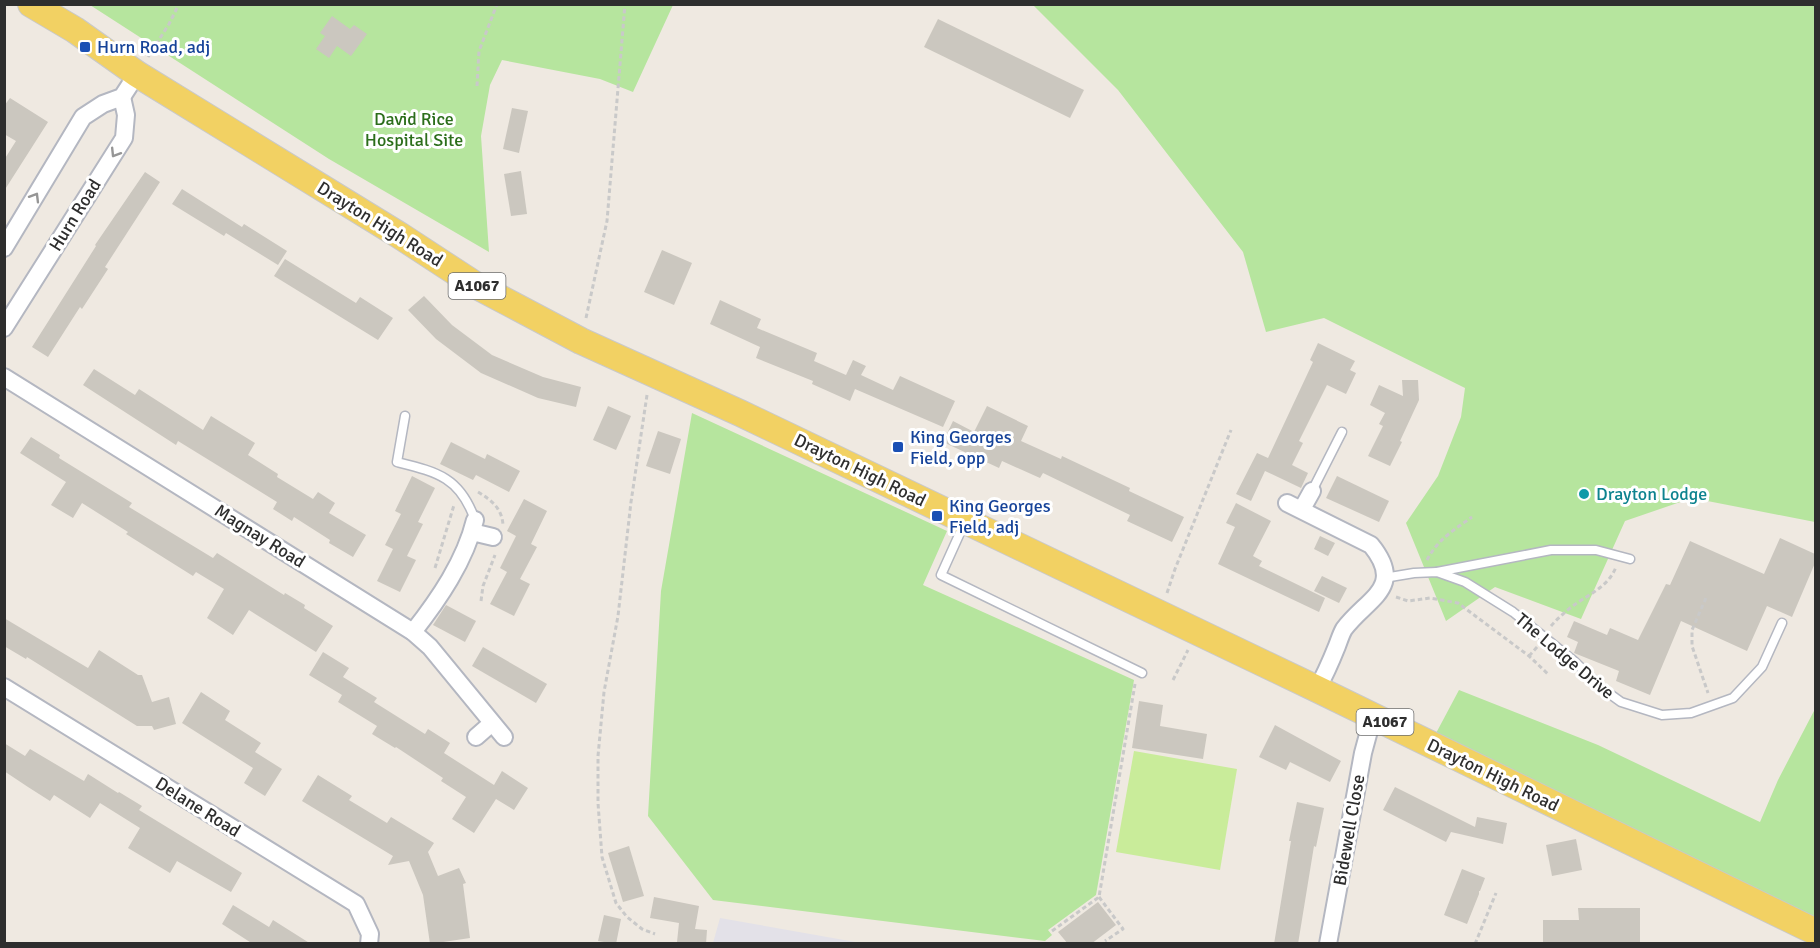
<svg xmlns="http://www.w3.org/2000/svg" width="1820" height="948" font-family="Signika,sans-serif">
  <style>
    .industrial { fill: #e3e1e8 }
    .green { fill: #b6e59e }
    .pitch { fill: #c9ec9a }
    .building { fill: #cbc7bf }
    .lines { fill: none; stroke-linecap: round; stroke-linejoin: round }
    .service-casing { stroke: #b4b7c1; stroke-width: 11 }
    .minor-casing { stroke: #b4b7c1; stroke-width: 20 }
    .primary-casing { stroke: #c9c9c9; stroke-width: 28 }
    .path { stroke: #c9c9c9; stroke-width: 3; stroke-dasharray: 4.5 3; stroke-linecap: butt }
    .service { stroke: #fff; stroke-width: 8 }
    .minor { stroke: #fff; stroke-width: 16 }
    .primary { stroke: #f2d163; stroke-width: 26 }
    .oneway { stroke: #969696 }
    .transit-dot { fill: #1a4fb4; stroke: #fff; stroke-width: 2 }
    .culture-dot { fill: #0f9aa8; stroke: #fff; stroke-width: 2 }
    .labels { text-anchor: middle; dominant-baseline: central; stroke-width: 6; stroke-linejoin: round; paint-order: stroke }
    .shield { fill: #fff; stroke: #6d6d6d; stroke-width: 1.5 }
    .shield-label { font-size: 16px; font-weight: bold; fill: #2e2e2e }
    .transit-label { font-size: 18px; fill: #164399; stroke: #fff; text-anchor: start }
    .park-label { font-size: 18px; fill: #2c6e1b; stroke: #fff }
    .street-label { font-size: 18px; fill: #2e2e2e; stroke: #fff }
    .culture-label { font-size: 18px; fill: #0d838f; stroke: #fff; text-anchor: start }
  </style>
  <rect width="100%" height="100%" fill="#efe9e1"/>
  <path class="industrial" d="M 720,918 L 861,943 L 713,943 Z"/>
  <g class="green">
    <path d="M 90,5 L 673,5 L 633,92 L 600,79 L 502,60 L 490,85 L 481,136 L 489,252 L 329,159 Z"/>
    <path d="M 1033,5 L 1815,5 L 1815,522 L 1692,498 L 1625,521 L 1581,619 L 1495,587 L 1446,621 L 1406,523 L 1438,476 L 1461,417 L 1465,388 L 1324,318 L 1266,332 L 1243,252 L 1118,90 Z"/>
    <path d="M 692,413 L 947,531 L 923,585 L 1134,680 L 1096,895 L 1048,930 L 1052,935 L 1045,941 L 713,900 L 648,816 L 661,591 Z"/>
    <path d="M 1459,690 L 1598,745 L 1760,822 L 1778,780 L 1815,709 L 1815,921 L 1434,737 Z"/>
  </g>
  <path class="pitch" d="M 1134,751 L 1237,769 L 1220,870 L 1116,852 Z"/>
  <g class="building">
    <path d="M 332,16 L 350,29 L 354,25 L 367,34 L 351,56 L 337,46 L 329,58 L 316,49 L 325,36 L 320,33 Z"/>
    <path d="M 938,19 L 1084,90 L 1070,118 L 924,47 Z"/>
    <path d="M 10,98 L 48,122 L 4,191 L 4,160 L 16,141 L 4,134 L 4,106 Z"/>
    <path d="M 512,108 L 528,111 L 519,153 L 503,149 Z"/>
    <path d="M 521,171 L 527,214 L 511,216 L 504,174 Z"/>
    <path d="M 145,172 L 160,182 L 105,267 L 108,269 L 82,309 L 80,307 L 48,357 L 32,347 L 96,246 L 95,245 Z"/>
    <path d="M 182,189 L 242,227 L 244,224 L 287,251 L 278,265 L 226,233 L 224,236 L 172,204 Z"/>
    <path d="M 662,250 L 692,263 L 674,305 L 644,292 Z"/>
    <path d="M 285,259 L 356,303 L 360,297 L 393,318 L 378,340 L 274,276 Z"/>
    <path d="M 424,296 L 452,325 L 492,355 L 543,377 L 581,387 L 576,407 L 538,398 L 481,373 L 436,339 L 408,310 Z"/>
    <path d="M 720,300 L 761,319 L 757,328 L 817,353 L 814,361 L 846,375 L 853,360 L 866,366 L 861,375 L 893,390 L 900,376 L 955,401 L 943,427 L 855,389 L 850,401 L 812,384 L 813,381 L 756,358 L 760,347 L 710,324 Z"/>
    <path d="M 1318,343 L 1355,361 L 1350,370 L 1356,373 L 1346,394 L 1327,385 L 1299,441 L 1303,443 L 1292,465 L 1308,473 L 1301,488 L 1265,471 L 1251,501 L 1236,494 L 1257,453 L 1268,458 L 1313,362 L 1310,360 Z"/>
    <path d="M 94,369 L 135,395 L 139,389 L 203,430 L 211,416 L 255,443 L 248,455 L 278,474 L 277,477 L 313,499 L 318,492 L 335,503 L 329,513 L 366,535 L 353,557 L 329,543 L 330,540 L 294,517 L 292,521 L 273,509 L 277,502 L 178,441 L 176,445 L 83,385 Z"/>
    <path d="M 1402,380 L 1418,380 L 1419,400 L 1400,441 L 1402,442 L 1390,466 L 1368,456 L 1383,426 L 1379,424 L 1385,413 L 1370,405 L 1379,385 L 1403,396 Z"/>
    <path d="M 608,406 L 631,416 L 616,450 L 593,440 Z"/>
    <path d="M 987,406 L 1028,426 L 1021,441 L 1061,459 L 1062,456 L 1130,488 L 1129,491 L 1184,517 L 1172,542 L 1127,521 L 1130,515 L 1043,473 L 1040,478 L 1002,461 L 999,468 L 943,442 L 953,421 L 974,432 Z"/>
    <path d="M 658,431 L 681,439 L 670,474 L 646,466 Z"/>
    <path d="M 31,437 L 60,455 L 59,458 L 132,503 L 129,507 L 213,558 L 217,553 L 284,595 L 285,593 L 305,605 L 304,608 L 333,626 L 316,652 L 249,610 L 233,635 L 207,618 L 224,589 L 196,572 L 193,576 L 126,534 L 128,532 L 82,503 L 73,518 L 51,505 L 66,482 L 20,453 Z"/>
    <path d="M 451,442 L 485,459 L 487,454 L 520,471 L 509,492 L 476,475 L 473,480 L 440,464 Z"/>
    <path d="M 412,476 L 435,488 L 418,522 L 423,524 L 407,556 L 416,560 L 400,592 L 377,581 L 393,549 L 385,545 L 401,514 L 395,511 Z"/>
    <path d="M 1337,476 L 1389,501 L 1379,522 L 1326,498 Z"/>
    <path d="M 524,499 L 547,511 L 531,544 L 537,547 L 520,579 L 530,584 L 514,616 L 490,604 L 507,572 L 500,568 L 516,536 L 507,531 Z"/>
    <path d="M 1236,503 L 1271,521 L 1253,556 L 1262,561 L 1259,566 L 1325,598 L 1319,612 L 1218,564 L 1235,527 L 1226,523 Z"/>
    <path d="M 1320,536 L 1335,543 L 1328,556 L 1314,549 Z"/>
    <path d="M 1780,538 L 1815,554 L 1815,563 L 1792,617 L 1767,606 L 1747,651 L 1681,621 L 1650,695 L 1616,681 L 1619,671 L 1574,653 L 1578,642 L 1567,637 L 1574,621 L 1607,635 L 1610,628 L 1638,640 L 1666,584 L 1670,585 L 1690,541 L 1764,574 Z"/>
    <path d="M 1322,576 L 1347,588 L 1339,603 L 1314,591 Z"/>
    <path d="M 446,605 L 476,621 L 465,642 L 433,625 Z"/>
    <path d="M 4,618 L 88,668 L 99,650 L 138,675 L 142,675 L 152,702 L 169,697 L 176,724 L 154,730 L 152,726 L 137,726 L 27,657 L 26,659 L 4,646 Z"/>
    <path d="M 483,647 L 547,684 L 536,703 L 472,666 Z"/>
    <path d="M 323,652 L 349,668 L 343,677 L 377,698 L 374,702 L 425,734 L 428,729 L 450,743 L 444,753 L 494,785 L 502,771 L 528,788 L 514,810 L 496,799 L 474,833 L 452,819 L 466,797 L 441,781 L 443,778 L 396,747 L 395,748 L 372,734 L 377,726 L 338,702 L 342,695 L 309,675 Z"/>
    <path d="M 201,692 L 230,711 L 225,720 L 261,743 L 255,752 L 282,769 L 265,796 L 244,783 L 253,768 L 182,723 Z"/>
    <path d="M 1139,701 L 1163,705 L 1160,726 L 1207,734 L 1203,759 L 1132,748 Z"/>
    <path d="M 1275,725 L 1341,761 L 1330,782 L 1290,762 L 1286,770 L 1259,757 Z"/>
    <path d="M 4,743 L 25,756 L 30,749 L 84,781 L 88,774 L 118,793 L 119,792 L 142,806 L 139,810 L 242,873 L 231,892 L 177,861 L 170,873 L 128,848 L 140,828 L 100,803 L 90,818 L 54,795 L 50,801 L 28,787 L 4,771 Z"/>
    <path d="M 318,775 L 352,796 L 349,800 L 387,823 L 391,817 L 434,843 L 428,852 L 438,876 L 459,868 L 466,883 L 463,884 L 470,938 L 430,944 L 423,895 L 409,861 L 388,865 L 393,856 L 302,801 Z"/>
    <path d="M 1395,787 L 1475,827 L 1477,817 L 1507,823 L 1503,844 L 1451,832 L 1446,842 L 1383,810 Z"/>
    <path d="M 1297,802 L 1324,808 L 1316,847 L 1314,846 L 1298,944 L 1274,944 L 1291,841 L 1289,841 Z"/>
    <path d="M 1576,839 L 1582,870 L 1552,876 L 1546,845 Z"/>
    <path d="M 629,846 L 644,896 L 623,902 L 608,853 Z"/>
    <path d="M 1462,869 L 1485,878 L 1480,891 L 1479,891 L 1479,894 L 1467,924 L 1444,915 Z"/>
    <path d="M 654,897 L 699,906 L 695,929 L 707,930 L 706,944 L 677,942 L 679,923 L 650,918 Z"/>
    <path d="M 1098,902 L 1116,925 L 1091,944 L 1068,944 L 1058,932 Z"/>
    <path d="M 233,905 L 269,927 L 273,920 L 311,944 L 253,944 L 222,924 Z"/>
    <path d="M 1578,908 L 1640,908 L 1640,944 L 1543,944 L 1543,920 L 1579,920 Z"/>
    <path d="M 604,915 L 621,919 L 616,944 L 598,941 Z"/>
  </g>
  <g class="lines">
    <g class="service-casing">
      <g id="service">
        <path d="M 405,416 L 397,462 C 437,472 460,477 475,520"/>
        <path d="M 1312,491 L 1342,432"/>
        <path d="M 964,524 L 941,575 L 1142,673"/>
        <path d="M 1437,572 L 1551,550 L 1596,550 L 1630,559"/>
        <path d="M 1384,578 L 1414,573 L 1437,572 L 1465,582 L 1513,612 L 1574,661 L 1603,689 L 1621,702 L 1662,715 L 1691,713 L 1733,698 L 1762,667 L 1782,623"/>
      </g>
    </g>
    <g class="minor-casing">
      <g id="minor">
        <path d="M 4,248 L 83,117 L 103,104 L 122,97 L 137,74"/>
        <path d="M 4,328 L 124,138 L 126,115 L 122,97"/>
        <path d="M 4,377 L 413,632 L 430,647 L 504,737"/>
        <path d="M 1287,503 L 1371,545 C 1406,588 1367,598 1344,629 C 1341,634 1339,641 1337,646 C 1331,661 1325,675 1317,689"/>
        <path d="M 1302,509 L 1312,491"/>
        <path d="M 472,532 L 493,537"/>
        <path d="M 413,632 C 439,599 465,561 475,520"/>
        <path d="M 4,687 L 356,904 L 370,934 L 369,944"/>
        <path d="M 476,737 L 492,723"/>
        <path d="M 1328,944 L 1363,753 L 1373,716"/>
      </g>
    </g>
    <g class="primary-casing">
      <path id="primary" d="M 31,4 L 75,30 L 137,74 L 399,235 L 477,286 L 581,341 L 740,413 L 1317,689 L 1816,932"/>
    </g>
    <g class="path">
      <path d="M 148,57 L 169,24 L 179,4"/>
      <path d="M 477,86 L 479,51 L 497,4"/>
      <path d="M 586,318 L 607,221 L 625,4"/>
      <path d="M 647,395 L 631,502 L 618,616 L 604,692 L 598,756 L 598,803 L 602,857 L 616,903 L 627,917 L 642,929 L 655,934"/>
      <path d="M 478,492 C 491,500 502,508 503,525"/>
      <path d="M 1427,560 C 1437,540 1455,529 1472,517"/>
      <path d="M 435,568 L 454,505"/>
      <path d="M 1167,593 L 1175,569 L 1231,430"/>
      <path d="M 1396,597 L 1408,601 L 1430,598 L 1458,603 L 1529,656 L 1549,675"/>
      <path d="M 1706,598 L 1692,630 L 1692,646 L 1708,693"/>
      <path d="M 481,601 L 483,586 L 495,555"/>
      <path d="M 1551,626 C 1558,618 1568,609 1577,603 C 1592,593 1609,585 1616,567"/>
      <path d="M 1529,656 L 1538,646"/>
      <path d="M 1173,680 L 1188,650"/>
      <path d="M 1099,897 L 1123,929 L 1105,941"/>
      <path d="M 1052,931 L 1099,897 L 1135,684"/>
      <path d="M 1475,944 L 1496,893"/>
    </g>
    <use href="#service" class="service"/>
    <use href="#minor" class="minor"/>
    <use href="#primary" class="primary"/>
  </g>
  <defs><path id="oneway-chevron" d="M-2-3.5L2.5 0L-2 3.5" fill="none" stroke-width="1.6" stroke-linecap="round" stroke-linejoin="round" transform="scale(1.5)"/></defs>
  <g class="oneway">
    <use href="#oneway-chevron" transform="translate(115 153) rotate(122)"/>
    <use href="#oneway-chevron" transform="translate(35 197) rotate(-59)"/>
  </g>
  <g class="transit-dot">
    <rect x="79" y="41" width="12" height="12" rx="3"/>
    <rect x="892" y="441" width="12" height="12" rx="3"/>
    <rect x="931" y="510" width="12" height="12" rx="3"/>
  </g>
  <circle class="culture-dot" cx="1584" cy="494" r="6"/>
  <g class="labels">
    <g class="shield">
      <rect x="448.5" y="273" width="57" height="26" rx="4.5"/>
      <rect x="1356.5" y="709" width="57" height="26" rx="4.5"/>
    </g>
    <g class="shield-label">
      <text x="477" y="286">A1067</text>
      <text x="1385" y="722">A1067</text>
    </g>
    <g class="transit-label">
      <text x="97" y="47">Hurn Road, adj</text>
      <text x="910" y="437">King Georges<tspan x="910" dy="21">Field, opp</tspan></text>
      <text x="949" y="506">King Georges<tspan x="949" dy="21">Field, adj</tspan></text>
    </g>
    <g class="park-label">
      <text x="414" y="119">David Rice<tspan x="414" dy="21">Hospital Site</tspan></text>
    </g>
    <g class="street-label">
      <text transform="translate(75 215) rotate(-58)">Hurn Road</text>
      <text transform="translate(380 224) rotate(32)">Drayton High Road</text>
      <text transform="translate(860 470) rotate(26)">Drayton High Road</text>
      <text transform="translate(260 536) rotate(32)">Magnay Road</text>
      <text transform="translate(1565 656) rotate(40)">The Lodge Drive</text>
      <text transform="translate(1493 775) rotate(26)">Drayton High Road</text>
      <text transform="translate(198 807) rotate(32)">Delane Road</text>
      <text transform="translate(1349 830) rotate(-80)">Bidewell Close</text>
    </g>
    <g class="culture-label">
      <text x="1596" y="494">Drayton Lodge</text>
    </g>
  </g>
  <rect width="1820" height="948" fill="none" stroke="#2e2e2e" stroke-width="12"/>
</svg>
